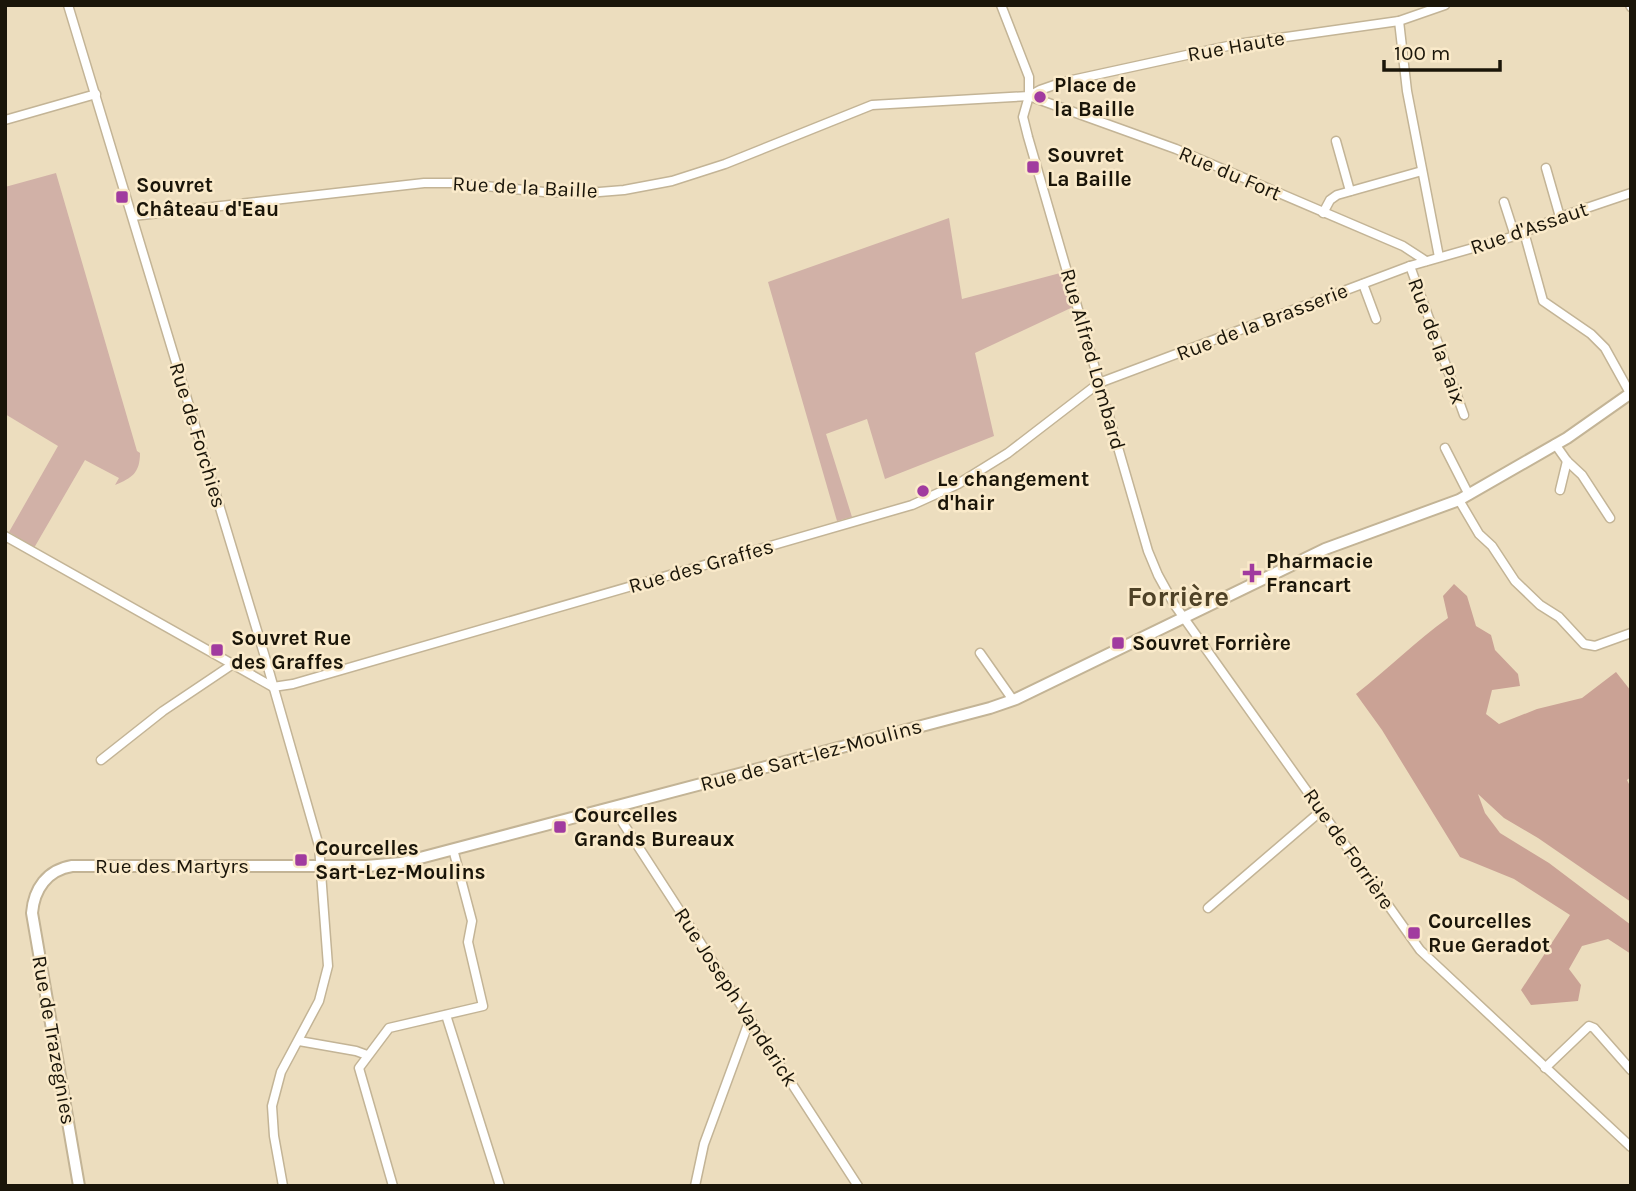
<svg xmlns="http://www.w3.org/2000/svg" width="1636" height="1191" font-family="Karla,sans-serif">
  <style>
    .green { fill: #d1b1a7 }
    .forest { fill: #caa295 }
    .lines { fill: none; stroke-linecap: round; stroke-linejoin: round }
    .street-casing { stroke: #c3b496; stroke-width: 11 }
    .secondary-casing { stroke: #c3b496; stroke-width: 14 }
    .street { stroke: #fff; stroke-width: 8 }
    .secondary { stroke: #fff; stroke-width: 10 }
    .poi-dot { fill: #a13b9f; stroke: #faeaca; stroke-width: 2.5 }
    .labels { text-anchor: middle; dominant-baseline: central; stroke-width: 5; stroke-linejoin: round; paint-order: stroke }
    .street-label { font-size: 21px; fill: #1a1509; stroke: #faeaca }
    .poi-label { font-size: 21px; font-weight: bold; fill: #1a1509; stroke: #faeaca; text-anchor: start }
    .district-label { font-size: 28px; font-weight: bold; fill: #4f4227; stroke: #faeaca }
  </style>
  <rect width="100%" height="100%" fill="#ecddbe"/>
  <g class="green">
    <path d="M 56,173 L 137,451 L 140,453 C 140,473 132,478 115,485 L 119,478 L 85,460 L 34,548 L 9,532 L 58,446 L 5,414 L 5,187 Z"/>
    <path d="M 949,218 L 962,299 L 1064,272 L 1073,307 L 975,353 L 994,436 L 885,479 L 867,419 L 826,434 L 852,517 L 837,521 L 768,282 Z"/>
  </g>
  <path class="forest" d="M 1454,584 L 1467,596 L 1476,626 L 1491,635 L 1495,650 L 1518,674 L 1520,686 L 1492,690 L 1486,714 L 1499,724 L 1537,709 L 1582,698 L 1616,672 L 1631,691 L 1631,777 L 1627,780 L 1631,788 L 1631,902 L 1538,838 L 1504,818 L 1478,794 L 1485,813 L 1500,833 L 1549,863 L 1631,925 L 1631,954 L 1608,939 L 1582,946 L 1569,969 L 1581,985 L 1578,1001 L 1531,1005 L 1521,990 L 1570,915 L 1514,879 L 1460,857 L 1382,730 L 1356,694 C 1388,669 1416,641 1448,618 L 1443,596 Z"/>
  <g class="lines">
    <g class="street-casing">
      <g id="street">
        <path d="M 68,5 L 265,657 L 319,846 L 328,966 L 319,1001 L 281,1072 L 272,1106 L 274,1136 L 283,1186"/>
        <path d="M 1001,5 L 1029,77 L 1029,96 L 1023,117 L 1028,137 L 1148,551 L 1158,575 L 1174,604 L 1420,950 L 1631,1147"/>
        <path d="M 1630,5 L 1631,7"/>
        <path d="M 1399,21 L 1407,91 L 1439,257"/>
        <path d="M 1029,96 L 1040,90 L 1063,82 L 1237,44 L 1399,21 L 1445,5"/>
        <path d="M 5,120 L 96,94"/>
        <path d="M 1336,141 L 1350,191"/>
        <path d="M 1546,168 L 1560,217"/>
        <path d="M 1504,202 L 1515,236"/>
        <path d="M 1323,213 L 1330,200 L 1337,195 L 1422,171"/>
        <path d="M 133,216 L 424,183 L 455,183 L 544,192 L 587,193 L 624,190 L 672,181 L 725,164 L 872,105 L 1029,96 L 1176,149 L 1403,246 L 1426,261"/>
        <path d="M 1524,232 L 1543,301 L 1591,334 L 1605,348 L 1630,393"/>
        <path d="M 1410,266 L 1464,415"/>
        <path d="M 1363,284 L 1376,319"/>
        <path d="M 1555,444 L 1567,461 L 1582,475 L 1610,518"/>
        <path d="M 1445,448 L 1469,495"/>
        <path d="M 1560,490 L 1567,461"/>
        <path d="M 1459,500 L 1479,534 L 1492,546 L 1515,581 L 1540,605 L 1559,617 L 1584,644 L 1595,646 L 1631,633"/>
        <path d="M 5,536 L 273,687"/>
        <path d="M 980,653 L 1013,700"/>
        <path d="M 273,687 L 293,684 L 912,505 L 958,484 L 1008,453 L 1099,383 L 1410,266 L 1515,236 L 1560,217 L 1631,193"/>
        <path d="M 101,760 L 163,711 L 233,664"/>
        <path d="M 616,806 L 621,820 L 858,1186"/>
        <path d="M 1208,908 L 1321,811"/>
        <path d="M 446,1015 L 500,1186"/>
        <path d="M 299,1041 L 356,1051 L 367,1055"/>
        <path d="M 1545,1068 L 1589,1026 L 1594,1028 L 1631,1070"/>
        <path d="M 393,1186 L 359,1068 L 389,1028 L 483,1006 L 468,942 L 472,921 L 453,849"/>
        <path d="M 695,1186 L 704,1144 L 750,1019"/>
      </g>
    </g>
    <g class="secondary-casing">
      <path id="secondary" d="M 79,1186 L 32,913 C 34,889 47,870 72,866 L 366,866 L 401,863 L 990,708 L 1016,699 L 1325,549 L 1459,500 L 1567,438 L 1631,393"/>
    </g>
    <use href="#street" class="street"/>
    <use href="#secondary" class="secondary"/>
  </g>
  <g class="poi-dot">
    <circle cx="1040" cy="97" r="7"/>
    <rect x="1026" y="160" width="14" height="14" rx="3.5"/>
    <rect x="115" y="190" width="14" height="14" rx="3.5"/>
    <circle cx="923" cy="491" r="7"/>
    <path d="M1248.5 562.5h7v7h7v7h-7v7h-7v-7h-7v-7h7z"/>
    <rect x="1111" y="636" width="14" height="14" rx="3.5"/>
    <rect x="210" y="643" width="14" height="14" rx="3.5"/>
    <rect x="553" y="820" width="14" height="14" rx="3.5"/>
    <rect x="294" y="853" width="14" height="14" rx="3.5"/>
    <rect x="1407" y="926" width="14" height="14" rx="3.5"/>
  </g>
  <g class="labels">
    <g class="street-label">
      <text transform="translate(1236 46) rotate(-10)">Rue Haute</text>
      <text transform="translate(1230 173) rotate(23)">Rue du Fort</text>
      <text transform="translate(525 187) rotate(3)">Rue de la Baille</text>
      <text transform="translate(1529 228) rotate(-19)">Rue d'Assaut</text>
      <text transform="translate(1262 322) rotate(-21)">Rue de la Brasserie</text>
      <text transform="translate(1437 341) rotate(70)">Rue de la Paix</text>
      <text transform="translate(1093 359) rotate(74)">Rue Alfred Lombard</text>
      <text transform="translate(198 435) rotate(73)">Rue de Forchies</text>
      <text transform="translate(701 566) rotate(-16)">Rue des Graffes</text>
      <text transform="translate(811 755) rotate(-15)">Rue de Sart-lez-Moulins</text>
      <text transform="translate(1349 849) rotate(55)">Rue de Forrière</text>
      <text x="172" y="866">Rue des Martyrs</text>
      <text transform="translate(736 997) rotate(57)">Rue Joseph Vanderick</text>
      <text transform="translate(54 1040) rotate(80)">Rue de Trazegnies</text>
    </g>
    <g class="poi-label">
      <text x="1054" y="85">Place de<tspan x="1054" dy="24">la Baille</tspan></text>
      <text x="1047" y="155">Souvret<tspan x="1047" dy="24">La Baille</tspan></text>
      <text x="136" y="185">Souvret<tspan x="136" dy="24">Château d'Eau</tspan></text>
      <text x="937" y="479">Le changement<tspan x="937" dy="24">d'hair</tspan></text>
      <text x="1266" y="561">Pharmacie<tspan x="1266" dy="24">Francart</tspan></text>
      <text x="231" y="638">Souvret Rue<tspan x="231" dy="24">des Graffes</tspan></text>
      <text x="1132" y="643">Souvret Forrière</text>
      <text x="574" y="815">Courcelles<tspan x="574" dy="24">Grands Bureaux</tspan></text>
      <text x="315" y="848">Courcelles<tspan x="315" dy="24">Sart-Lez-Moulins</tspan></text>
      <text x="1428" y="921">Courcelles<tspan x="1428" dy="24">Rue Geradot</tspan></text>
    </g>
    <g class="district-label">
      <text x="1178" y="596">Forrière</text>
    </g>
  </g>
  <rect width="1636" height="1191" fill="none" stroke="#1a1509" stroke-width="14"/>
  <path d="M1384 60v10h116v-10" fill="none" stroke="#1a1509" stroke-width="3.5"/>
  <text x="1394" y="60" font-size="21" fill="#1a1509" stroke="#faeaca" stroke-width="5" paint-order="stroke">100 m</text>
</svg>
